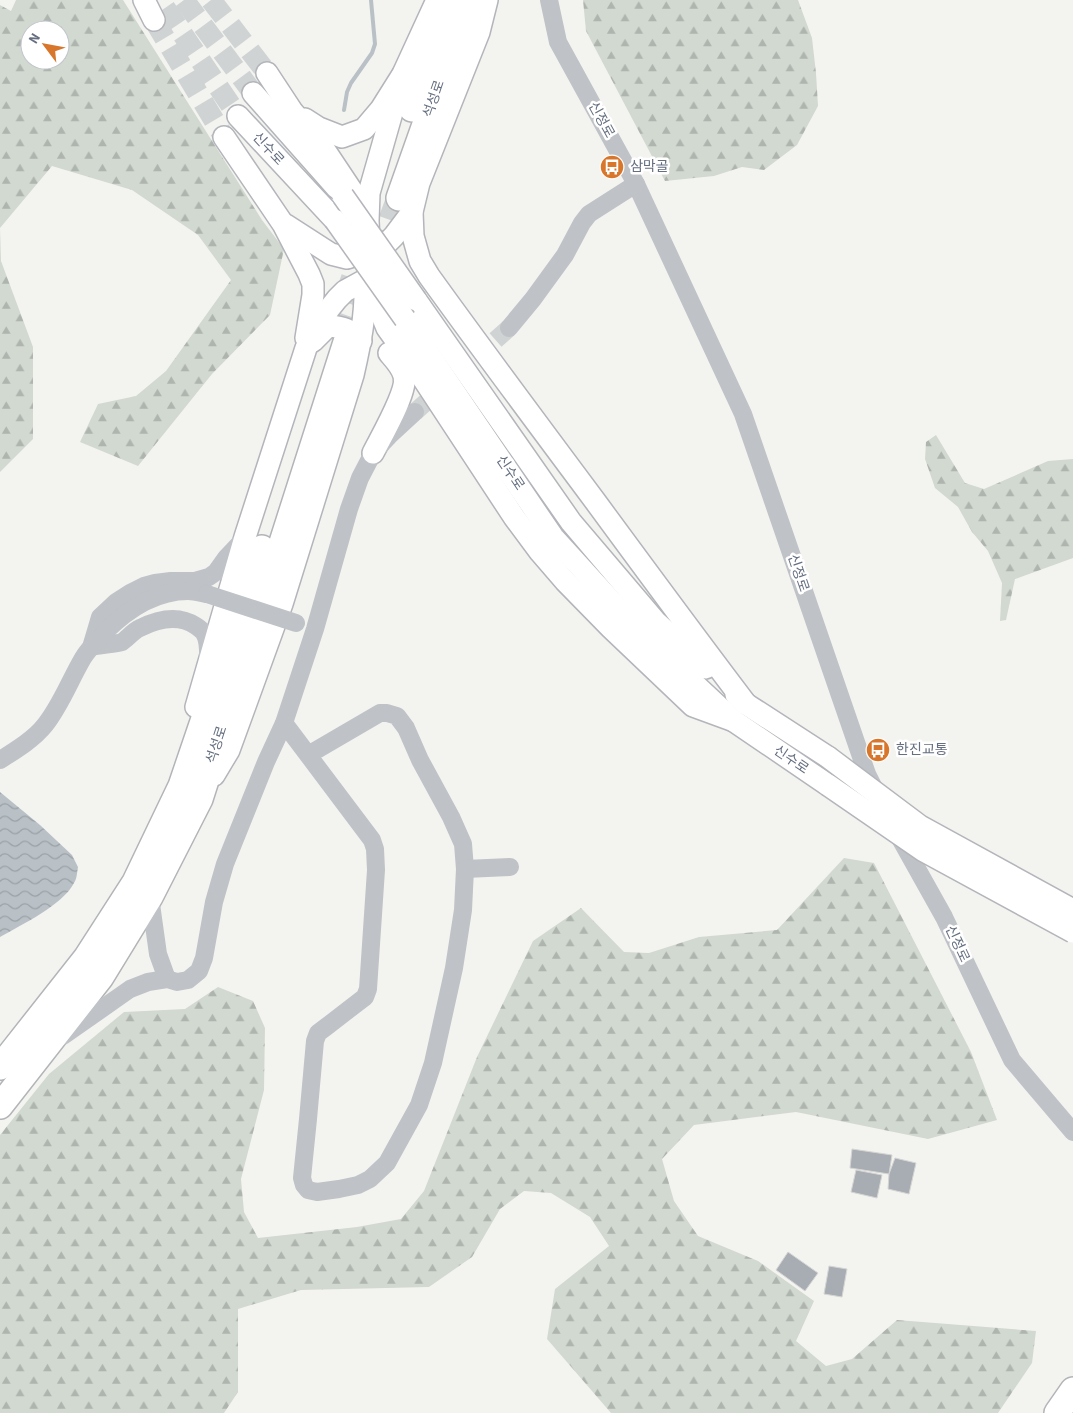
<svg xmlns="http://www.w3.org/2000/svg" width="1073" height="1413" font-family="'Source Sans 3','Noto Sans KR',sans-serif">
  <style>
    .forest { fill: url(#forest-firs); fill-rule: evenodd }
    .water { fill: url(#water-waves) }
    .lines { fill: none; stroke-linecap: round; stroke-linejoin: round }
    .stream { stroke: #b9c1c7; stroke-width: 4 }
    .building { fill: #a8adb4; stroke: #d5d5d3 }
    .minor-tunnel { stroke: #d0d3d4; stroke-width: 18; stroke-dasharray: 18 9; stroke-linecap: butt }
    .major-tunnel { stroke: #d0d3d4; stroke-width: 21; stroke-dasharray: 21 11; stroke-linecap: butt }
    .highway-tunnel { stroke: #d0d3d4; stroke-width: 25; stroke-dasharray: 25 12; stroke-linecap: butt }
    .major-casing { stroke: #b3b5ba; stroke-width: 24 }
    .highway-casing { stroke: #b2b4b8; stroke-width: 28 }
    .minor { stroke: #bfc2c6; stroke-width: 18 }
    .major { stroke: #fff; stroke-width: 21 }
    .highway { stroke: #fff; stroke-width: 25 }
    .major-bridge-casing { stroke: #b3b5ba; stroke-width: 24; stroke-linecap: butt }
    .minor-bridge { stroke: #bfc2c6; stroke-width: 18 }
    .major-bridge { stroke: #fff; stroke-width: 21 }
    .labels { text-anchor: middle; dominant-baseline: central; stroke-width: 5; stroke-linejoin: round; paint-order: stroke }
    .street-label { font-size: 14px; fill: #656f80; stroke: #fff }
    .poi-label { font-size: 14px; fill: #656f80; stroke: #fff; text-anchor: start }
  </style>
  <defs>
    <pattern id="forest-firs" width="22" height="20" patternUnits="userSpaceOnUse" patternTransform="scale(1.25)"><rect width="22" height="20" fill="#d2d9d0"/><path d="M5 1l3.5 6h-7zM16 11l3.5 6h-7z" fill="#aeb4ae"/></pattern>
    <pattern id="water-waves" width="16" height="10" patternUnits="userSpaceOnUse" patternTransform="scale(1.25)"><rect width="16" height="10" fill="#b9c1c7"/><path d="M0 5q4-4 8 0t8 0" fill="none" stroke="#9aa1a7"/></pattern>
  </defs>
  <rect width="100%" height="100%" fill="#f3f4f0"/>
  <g class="forest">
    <path d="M 16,0 L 123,0 L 262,220 L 284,249 L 270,315 L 212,374 L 138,466 L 80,442 L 98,404 L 136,396 L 166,371 L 231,280 L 198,235 L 132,190 L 52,166 L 0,228 L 1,261 L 33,347 L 33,439 L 0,472 L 0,5 L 11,11 ZM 30,30 L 60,30 L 60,60 L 30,60 Z"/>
    <path d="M 583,0 L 798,0 L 812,38 L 816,73 L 818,106 L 797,145 L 764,170 L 742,167 L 714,176 L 665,181 L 586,31 Z"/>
    <path d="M 936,435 L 965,483 L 984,489 L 1048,461 L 1073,459 L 1073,558 L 1015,579 L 1006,620 L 1000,621 L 1002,583 L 988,551 L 972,532 L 958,507 L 935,488 L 925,459 L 926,442 Z"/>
    <path d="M 844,858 L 874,863 L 971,1052 L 997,1120 L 928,1139 L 796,1112 L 694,1125 L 662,1159 L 674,1201 L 698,1236 L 758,1261 L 814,1301 L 796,1341 L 826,1366 L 852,1359 L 897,1320 L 1036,1331 L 1032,1363 L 998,1413 L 611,1413 L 547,1339 L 555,1289 L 609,1246 L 590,1217 L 551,1193 L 524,1191 L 500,1209 L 472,1257 L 429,1287 L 301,1290 L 238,1309 L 238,1392 L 224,1413 L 0,1413 L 0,1135 L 49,1074 L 124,1012 L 185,1009 L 218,987 L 253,1001 L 265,1028 L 264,1090 L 241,1179 L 244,1212 L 258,1238 L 357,1227 L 401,1219 L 424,1191 L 477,1057 L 533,941 L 581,908 L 624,952 L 649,953 L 699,937 L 777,930 Z"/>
  </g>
  <path class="water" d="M 0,792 L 40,825 L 72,855 L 78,867 C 77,872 77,879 74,883 C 63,905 21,925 0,937 Z"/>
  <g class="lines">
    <path class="stream" d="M 344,110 L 347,92 L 351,83 L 372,53 L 375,44 L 371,0"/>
  </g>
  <g class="building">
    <path d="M 852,1149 L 892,1155 L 889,1174 L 850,1168 Z"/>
    <path d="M 895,1158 L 916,1163 L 909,1194 L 888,1189 L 889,1174 Z"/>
    <path d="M 856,1170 L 882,1175 L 877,1198 L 851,1192 Z"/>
    <path d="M 788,1252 L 818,1273 L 805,1291 L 776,1270 Z"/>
    <path d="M 829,1266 L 847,1269 L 842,1297 L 824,1294 Z"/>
  </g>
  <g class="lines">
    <path class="minor-tunnel" d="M 415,412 L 509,328"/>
    <g class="major-tunnel">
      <path d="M 184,0 L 253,93"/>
      <path d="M 211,0 L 267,73"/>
      <path d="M 165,8 L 238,116"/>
      <path d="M 154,20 L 224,137"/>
    </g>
    <g class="highway-tunnel">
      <path d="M 378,255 L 399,198"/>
      <path d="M 333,337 L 368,237"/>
    </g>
    <g class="major-casing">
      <g id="major">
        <path d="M 144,0 L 154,20"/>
        <path d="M 487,0 L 479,32 L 419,183 L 412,212 L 413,236 L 420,261 L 429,276 C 483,351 539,426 595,501 C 645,569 695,637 746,704"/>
        <path d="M 267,73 L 292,111 L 322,146 L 354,194 L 360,216"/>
        <path d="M 403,74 L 369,193 L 368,221 L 371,283 L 376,301 L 387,328 L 420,374 L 514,517 L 540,552 L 565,581 L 611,628 L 693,706 L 734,721"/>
        <path d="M 253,93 L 337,188"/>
        <path d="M 238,116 L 335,220"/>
        <path d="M 305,119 L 319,128 L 342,137 L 364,129 L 381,109 L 403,74 L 437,0"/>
        <path d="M 224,137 L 283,224 L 309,274 L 313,284 L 313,295 L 306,338"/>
        <path d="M 286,225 L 331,254 L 347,258 L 383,247 L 394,236 L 412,212"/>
        <path d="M 416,300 L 571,522 L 656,622 L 706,668"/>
        <path d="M 405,319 L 553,537 L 644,637 L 734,721 L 828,785"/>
        <path d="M 313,341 L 328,326 C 343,327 351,329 361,341"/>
        <path d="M 373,453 C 381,437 408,391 404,376 C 402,367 395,360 389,353"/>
        <path d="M 736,695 L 746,704 L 828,757"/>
        <path d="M 196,707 L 245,537 L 306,348 L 329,309 L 337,299 L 345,291 L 376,274"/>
        <path d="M 214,775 L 229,750 L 282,604 L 353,375 C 360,344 366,315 365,283"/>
      </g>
    </g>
    <g class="highway-casing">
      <g id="highway">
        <path d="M 412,109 L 449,0"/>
        <path d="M 399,198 L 469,0"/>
        <path d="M 0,1067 L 86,958 L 135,882 L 181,786 L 262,548"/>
        <path d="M 0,1106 L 101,977 L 150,897 L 200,799 L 346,342"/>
        <path d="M 1057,1413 L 1073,1390"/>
      </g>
    </g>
    <g class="minor">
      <path d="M 549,0 L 558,42 L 636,184 L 743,414 L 867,774 L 877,794"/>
      <path d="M 509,328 L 533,299 L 565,255 L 582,223 L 589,214 L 636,184"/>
      <path d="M 92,644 L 100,617 L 116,602 L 130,593 L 144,586 L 155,583 L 171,581 L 195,581 L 209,577 L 216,572 L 226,558 L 245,538"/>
      <path d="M 91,647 C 98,645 116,644 122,642 C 127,639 133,631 140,628 C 158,619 178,614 196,626 C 199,628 202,630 204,633 C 209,641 208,651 208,660"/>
      <path d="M 284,723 L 372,840 L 375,849 L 376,870 L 368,989 L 365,997 L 326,1027 L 318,1033 L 315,1041 L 308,1119 L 302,1178 L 304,1185 L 308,1190 L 317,1192 L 339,1189 L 358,1185 L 370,1179 L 387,1163 L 419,1105 L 433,1063 L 454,968 L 463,910 L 465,869 L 463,844 L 451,817 L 420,760 L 406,728 L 397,716 L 387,713 L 380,713 L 308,755"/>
      <path d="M 0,760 C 16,750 34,739 45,725 C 61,705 70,680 83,658 C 89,648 97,641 105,632 C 128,609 155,591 188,591 C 195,591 201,593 207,594"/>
      <path d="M 897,833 L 944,917 L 1012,1060 L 1073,1132"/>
      <path d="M 465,869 L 510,867"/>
      <path d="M 150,897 L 158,954 L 167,979"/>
      <path d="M 63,1036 L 130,989 L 148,982 L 167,979 L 177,982 L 188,980 L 199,971 L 204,958 L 214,902 L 225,864 L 266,762 L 284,723 L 315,629 L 349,509 L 360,478 L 373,453 L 389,436 L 415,412"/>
    </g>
    <use href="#major" class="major"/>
    <use href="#highway" class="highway"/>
    <g class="major-bridge-casing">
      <g id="major-bridge">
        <path d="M 343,196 L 416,300"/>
        <path d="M 335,220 L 405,319"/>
        <path d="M 828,757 L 920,826 L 1073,910"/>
        <path d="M 828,785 L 924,851 L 1073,932"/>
      </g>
    </g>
    <path class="minor-bridge" d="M 207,594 L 296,623"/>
    <use href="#major-bridge" class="major-bridge"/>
  </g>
  <defs>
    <g id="bus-disc" transform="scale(1.25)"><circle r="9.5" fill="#d8762c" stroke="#fff"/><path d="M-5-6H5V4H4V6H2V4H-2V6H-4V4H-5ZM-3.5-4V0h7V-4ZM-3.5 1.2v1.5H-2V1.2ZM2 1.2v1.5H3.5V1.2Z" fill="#fff"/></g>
  </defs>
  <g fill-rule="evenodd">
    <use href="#bus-disc" x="612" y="167"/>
    <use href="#bus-disc" x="878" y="750"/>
  </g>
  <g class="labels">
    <g class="street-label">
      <text transform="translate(434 99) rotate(-71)">석성로</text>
      <text transform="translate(601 120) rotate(61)">신정로</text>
      <text transform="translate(268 149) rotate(47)">신수로</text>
      <text transform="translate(510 473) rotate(56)">신수로</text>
      <text transform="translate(798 573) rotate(71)">신정로</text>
      <text transform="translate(217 745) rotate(-72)">석성로</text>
      <text transform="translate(791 760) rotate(34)">신수로</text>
      <text transform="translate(957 944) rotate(65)">신정로</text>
    </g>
    <g class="poi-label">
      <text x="630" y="167">삼막골</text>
      <text x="896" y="750">한진교통</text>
    </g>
  </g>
  <g transform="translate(45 45) rotate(302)"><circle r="24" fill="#ffffff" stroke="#c1c5cc"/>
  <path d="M0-4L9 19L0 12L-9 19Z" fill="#d8762c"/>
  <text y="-8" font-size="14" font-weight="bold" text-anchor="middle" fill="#656f80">N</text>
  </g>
</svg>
